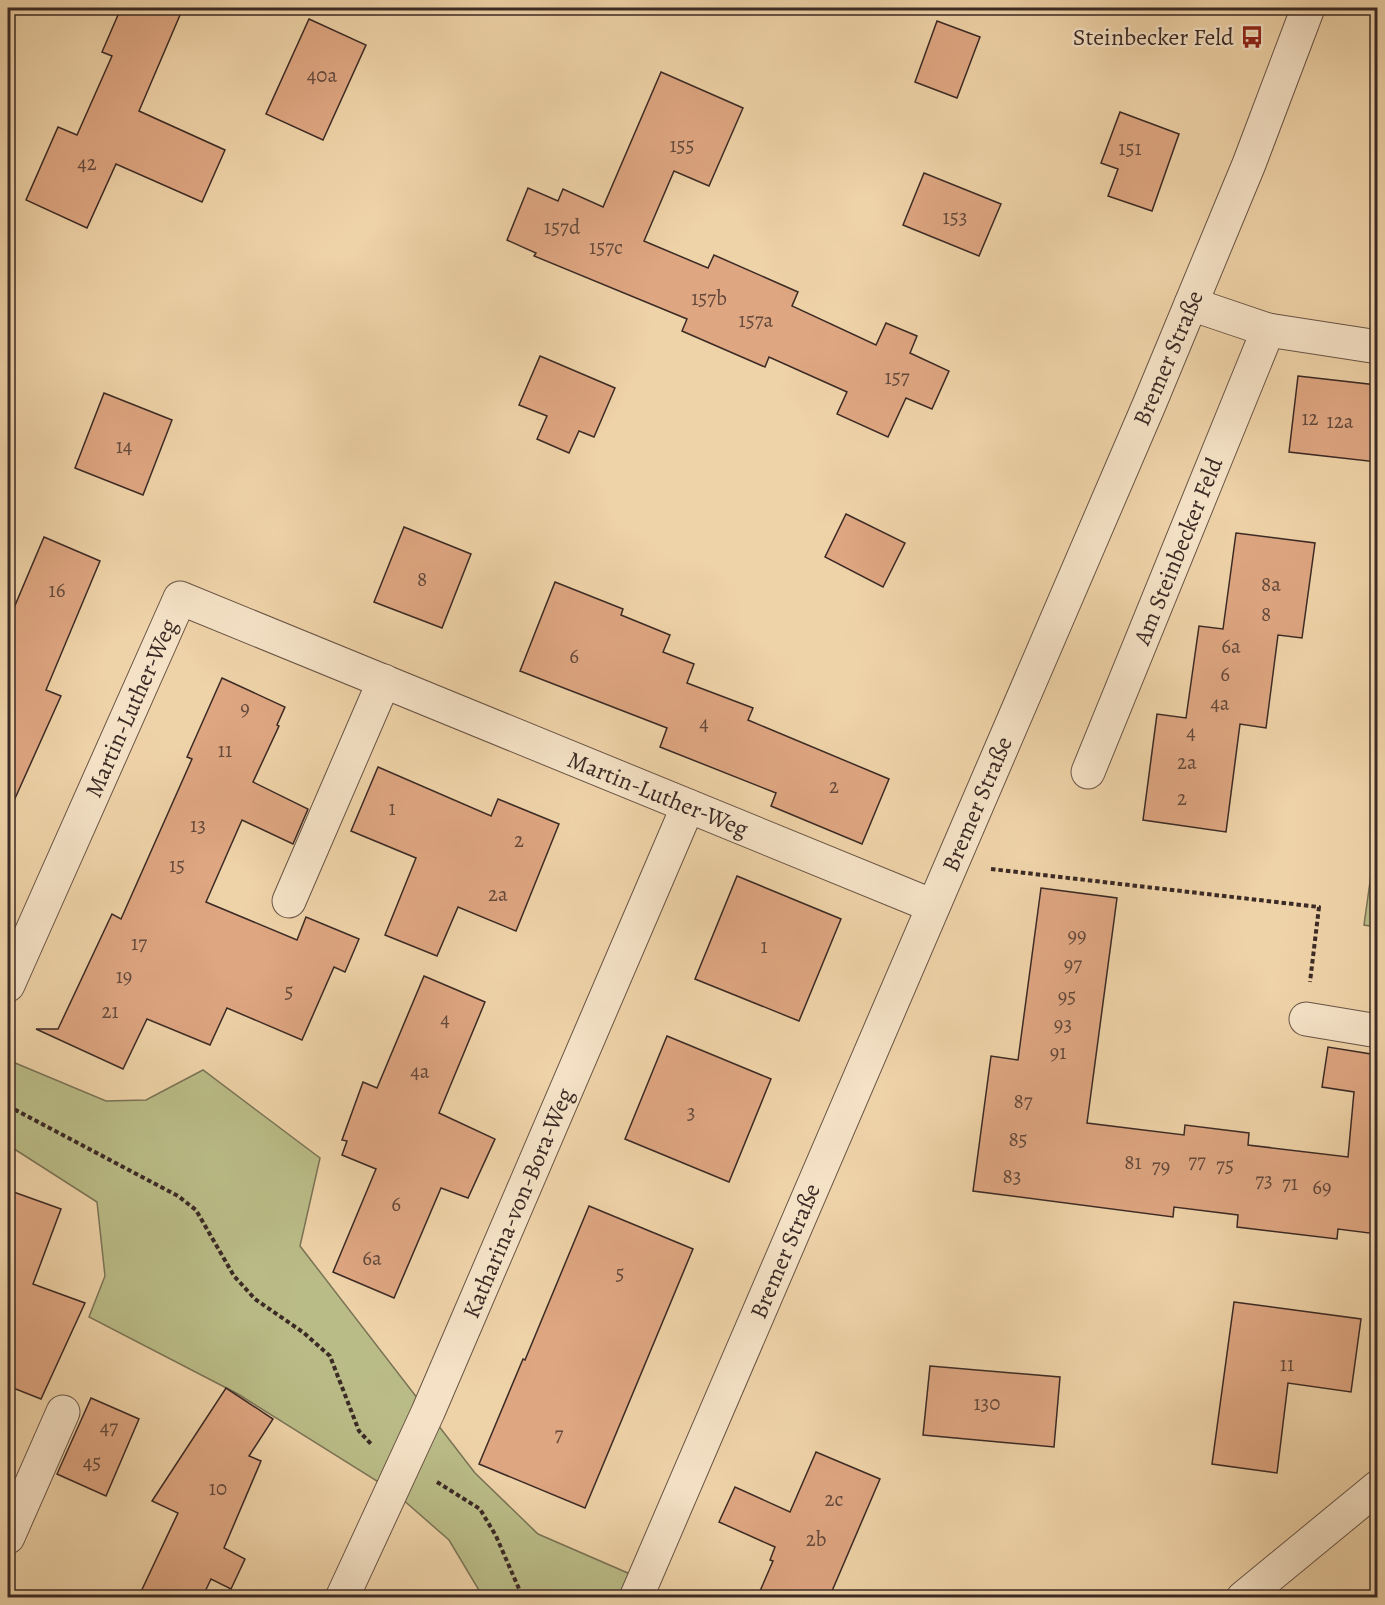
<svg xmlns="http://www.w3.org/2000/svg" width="1385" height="1605" font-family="Alegreya,serif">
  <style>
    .green { fill: #babc87; stroke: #7a7356; stroke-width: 1.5 }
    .building { fill: #dea681; stroke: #3b2a25; stroke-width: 1.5 }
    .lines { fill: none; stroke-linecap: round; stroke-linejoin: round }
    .minor-casing { stroke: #685446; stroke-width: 35 }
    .path { stroke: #3b2a25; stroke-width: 4; stroke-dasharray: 4.5 3; stroke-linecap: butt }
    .minor { stroke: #f5e2c6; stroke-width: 33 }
    .labels { text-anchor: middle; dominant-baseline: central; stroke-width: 4.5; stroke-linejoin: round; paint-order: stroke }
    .number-label { font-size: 21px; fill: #64493c }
    .poi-label { font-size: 24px; fill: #3b2a25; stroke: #f5e2c6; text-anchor: end }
    .street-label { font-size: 24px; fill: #3b2a25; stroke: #f5e2c6 }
  </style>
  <rect width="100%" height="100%" fill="#efd3a8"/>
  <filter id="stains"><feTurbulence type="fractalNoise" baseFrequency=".00333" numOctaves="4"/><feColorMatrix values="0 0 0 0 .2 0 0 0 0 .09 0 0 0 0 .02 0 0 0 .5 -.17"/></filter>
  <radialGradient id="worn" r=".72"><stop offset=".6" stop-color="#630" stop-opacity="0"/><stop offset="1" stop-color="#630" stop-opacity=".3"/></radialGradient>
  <g class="green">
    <path d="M 1377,831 L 1378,927 L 1377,927 L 1364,925 Z"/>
    <path d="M 8,1060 L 106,1101 L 146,1100 L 203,1070 L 320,1158 L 300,1246 L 475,1473 L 538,1534 L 644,1580 L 636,1597 L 483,1597 L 449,1540 L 393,1491 L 238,1394 L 89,1317 L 105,1276 L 97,1202 L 8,1145 Z"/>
  </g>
  <g class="building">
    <path d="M 121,8 L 183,8 L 139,111 L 225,150 L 202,202 L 116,164 L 87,228 L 26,200 L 58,127 L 77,135 L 112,56 L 102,52 Z"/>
    <path d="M 309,19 L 366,45 L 323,140 L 266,114 Z"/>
    <path d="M 937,21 L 980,37 L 957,98 L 915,82 Z"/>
    <path d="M 661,72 L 743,108 L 709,186 L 674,171 L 644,241 L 708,268 L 714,255 L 798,292 L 792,306 L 876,345 L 886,323 L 917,336 L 910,353 L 949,371 L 932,409 L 906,398 L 888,437 L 837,414 L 847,392 L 769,357 L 765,367 L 682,331 L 687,319 L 534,256 L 536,253 L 507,240 L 528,188 L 558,201 L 563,189 L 603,207 Z"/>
    <path d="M 1120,112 L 1179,134 L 1152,211 L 1108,196 L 1118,169 L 1101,163 Z"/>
    <path d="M 924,173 L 1001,204 L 979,256 L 903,225 Z"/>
    <path d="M 540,356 L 615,388 L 594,437 L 579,431 L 569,453 L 537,439 L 547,416 L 519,405 Z"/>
    <path d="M 1298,376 L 1377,385 L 1377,462 L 1289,452 Z"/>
    <path d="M 104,393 L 172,420 L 143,495 L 75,468 Z"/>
    <path d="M 846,514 L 905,543 L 883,587 L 825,557 Z"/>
    <path d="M 404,527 L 471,554 L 442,628 L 374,602 Z"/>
    <path d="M 1236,533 L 1315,543 L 1302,638 L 1278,635 L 1266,728 L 1240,724 L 1226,832 L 1143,820 L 1157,714 L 1186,718 L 1199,626 L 1223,629 Z"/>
    <path d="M 44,537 L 100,561 L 46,690 L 61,696 L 8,814 L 8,622 Z"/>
    <path d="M 555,582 L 623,609 L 621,615 L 670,635 L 663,652 L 694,664 L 687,683 L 753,708 L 748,720 L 889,779 L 862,844 L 771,806 L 776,793 L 660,747 L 667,728 L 520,671 Z"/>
    <path d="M 222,678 L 285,707 L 277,725 L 279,726 L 253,782 L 308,809 L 293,844 L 242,820 L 206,902 L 297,940 L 306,917 L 359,939 L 345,972 L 334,967 L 302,1040 L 227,1008 L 210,1045 L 147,1019 L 123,1069 L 36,1029 L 58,1029 L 112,914 L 121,919 L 192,759 L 187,757 Z"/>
    <path d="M 378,767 L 491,816 L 498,799 L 559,824 L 516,931 L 458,907 L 437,956 L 385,935 L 416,858 L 351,831 Z"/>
    <path d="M 737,876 L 841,919 L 799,1021 L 695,979 Z"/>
    <path d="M 1041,888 L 1117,898 L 1087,1123 L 1184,1135 L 1185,1125 L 1249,1133 L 1248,1145 L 1348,1157 L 1354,1092 L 1322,1087 L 1328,1047 L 1377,1055 L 1377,1234 L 1338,1229 L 1337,1239 L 1237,1227 L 1238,1215 L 1174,1207 L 1173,1217 L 973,1191 L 991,1056 L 1018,1060 Z"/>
    <path d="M 424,976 L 485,1002 L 439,1113 L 495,1139 L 468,1198 L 441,1188 L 394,1298 L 333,1272 L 376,1169 L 342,1155 L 347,1141 L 342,1140 L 363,1082 L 377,1088 Z"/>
    <path d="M 667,1036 L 771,1079 L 729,1182 L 625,1139 Z"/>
    <path d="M 8,1190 L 61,1209 L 33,1284 L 85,1303 L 41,1399 L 8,1386 Z"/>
    <path d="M 589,1206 L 693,1249 L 585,1508 L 479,1464 L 523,1359 L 525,1360 Z"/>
    <path d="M 1234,1302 L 1361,1319 L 1351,1392 L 1288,1383 L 1277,1473 L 1212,1464 Z"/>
    <path d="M 930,1366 L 1060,1377 L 1054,1447 L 923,1435 Z"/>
    <path d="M 226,1388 L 273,1419 L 249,1456 L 261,1461 L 224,1548 L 245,1559 L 231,1589 L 211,1579 L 202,1598 L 138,1598 L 178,1513 L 152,1501 Z"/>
    <path d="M 91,1398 L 139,1419 L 106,1496 L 57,1474 Z"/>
    <path d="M 816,1452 L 880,1479 L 829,1598 L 757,1598 L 773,1561 L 770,1560 L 775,1547 L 719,1522 L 735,1487 L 790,1512 Z"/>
  </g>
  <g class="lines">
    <g class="minor-casing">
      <g id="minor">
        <path d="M 1191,304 L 1268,330 L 1378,347"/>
        <path d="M 1088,772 L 1268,330"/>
        <path d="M 289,901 L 384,681"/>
        <path d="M 8,985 L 180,598 L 933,906"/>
        <path d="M 1306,1019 L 1378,1031"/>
        <path d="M 8,1537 L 63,1412"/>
        <path d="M 342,1598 L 428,1412 L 688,806"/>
        <path d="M 636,1598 L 1149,405 L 1249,164 L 1308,8"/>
        <path d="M 1243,1598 L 1378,1487"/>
      </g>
    </g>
    <g class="path">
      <path d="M 991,869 L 1319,907 L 1310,982"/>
      <path d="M 8,1106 L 178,1196 L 196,1210 L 234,1276 L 255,1299 L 304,1333 L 330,1356 L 359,1431 L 371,1444"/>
      <path d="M 437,1482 L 480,1509 L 496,1536 L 523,1598"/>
    </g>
    <use href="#minor" class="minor"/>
  </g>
  <defs>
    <g id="bus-bare" transform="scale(1.8)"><path d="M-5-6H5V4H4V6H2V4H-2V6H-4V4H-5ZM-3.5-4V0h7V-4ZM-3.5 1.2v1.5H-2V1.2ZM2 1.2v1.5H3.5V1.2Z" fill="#8f2418" stroke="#f5e2c6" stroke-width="2.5" paint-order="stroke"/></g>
  </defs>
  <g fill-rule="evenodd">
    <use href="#bus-bare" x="1252" y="37"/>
  </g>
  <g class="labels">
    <g class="number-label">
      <text x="322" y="75">40a</text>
      <text x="682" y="145">155</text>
      <text x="1130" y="148">151</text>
      <text x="87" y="163">42</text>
      <text x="955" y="217">153</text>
      <text x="562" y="227">157d</text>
      <text x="606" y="247">157c</text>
      <text x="709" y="298">157b</text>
      <text x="756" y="320">157a</text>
      <text x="897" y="377">157</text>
      <text x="1310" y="418">12</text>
      <text x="1340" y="421">12a</text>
      <text x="124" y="446">14</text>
      <text x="422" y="579">8</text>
      <text x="1271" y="584">8a</text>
      <text x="57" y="590">16</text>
      <text x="1266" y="614">8</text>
      <text x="1231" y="646">6a</text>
      <text x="574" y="656">6</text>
      <text x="1225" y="674">6</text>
      <text x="1220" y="703">4a</text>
      <text x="245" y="708">9</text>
      <text x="704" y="723">4</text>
      <text x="1191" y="732">4</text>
      <text x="225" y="750">11</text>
      <text x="1187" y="762">2a</text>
      <text x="834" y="786">2</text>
      <text x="1182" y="798">2</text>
      <text x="392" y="808">1</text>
      <text x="198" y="825">13</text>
      <text x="519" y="840">2</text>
      <text x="177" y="865">15</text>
      <text x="498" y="894">2a</text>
      <text x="1077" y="935">99</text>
      <text x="139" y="943">17</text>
      <text x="764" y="946">1</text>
      <text x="1073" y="964">97</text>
      <text x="124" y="976">19</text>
      <text x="289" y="991">5</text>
      <text x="1067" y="996">95</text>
      <text x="110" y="1011">21</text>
      <text x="445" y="1019">4</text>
      <text x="1063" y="1024">93</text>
      <text x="1058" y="1052">91</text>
      <text x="420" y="1071">4a</text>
      <text x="1023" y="1101">87</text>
      <text x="691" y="1112">3</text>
      <text x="1018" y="1139">85</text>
      <text x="1197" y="1161">77</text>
      <text x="1133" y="1162">81</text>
      <text x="1225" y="1165">75</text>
      <text x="1161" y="1166">79</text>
      <text x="1012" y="1176">83</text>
      <text x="1264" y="1180">73</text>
      <text x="1290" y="1183">71</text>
      <text x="1322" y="1187">69</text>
      <text x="396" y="1204">6</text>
      <text x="372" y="1258">6a</text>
      <text x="620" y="1273">5</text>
      <text x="1287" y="1364">11</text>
      <text x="987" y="1403">130</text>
      <text x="109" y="1427">47</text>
      <text x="559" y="1434">7</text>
      <text x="92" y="1462">45</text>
      <text x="218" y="1488">10</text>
      <text x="834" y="1499">2c</text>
      <text x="816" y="1539">2b</text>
    </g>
    <g class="poi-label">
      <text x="1234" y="37">Steinbecker Feld</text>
    </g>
    <g class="street-label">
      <text transform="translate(1168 358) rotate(-67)">Bremer Straße</text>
      <text transform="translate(1178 551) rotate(-68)">Am Steinbecker Feld</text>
      <text transform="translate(131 708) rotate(-66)">Martin-Luther-Weg</text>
      <text transform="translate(658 794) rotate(22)">Martin-Luther-Weg</text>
      <text transform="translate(977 804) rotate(-67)">Bremer Straße</text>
      <text transform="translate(518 1203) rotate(-67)">Katharina-von-Bora-Weg</text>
      <text transform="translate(785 1251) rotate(-67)">Bremer Straße</text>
    </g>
  </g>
  <rect width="1385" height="1605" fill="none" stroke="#efd3a8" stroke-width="30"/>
  <rect x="9" y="9" width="1367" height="1587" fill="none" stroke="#3b2a25" stroke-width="3"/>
  <rect x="15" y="15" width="1355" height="1575" fill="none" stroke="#3b2a25" stroke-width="1.5"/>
  <rect width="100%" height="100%" filter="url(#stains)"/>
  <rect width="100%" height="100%" fill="url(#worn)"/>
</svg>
